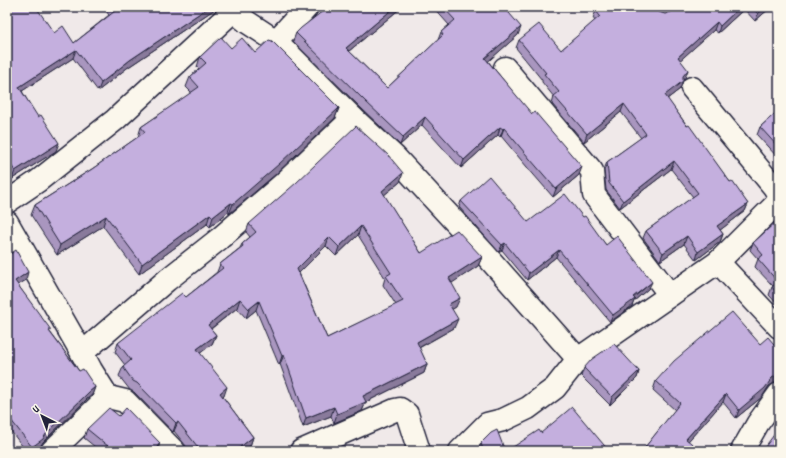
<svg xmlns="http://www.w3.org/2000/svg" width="786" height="458" font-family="Dekko,sans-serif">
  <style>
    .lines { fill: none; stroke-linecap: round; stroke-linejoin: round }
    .minor-casing { stroke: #22223b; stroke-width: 25 }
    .minor { stroke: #fbf7ec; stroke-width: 22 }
    .wall { fill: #a996bf; stroke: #22223b; fill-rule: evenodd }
    .shaded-wall { fill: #897a9b; stroke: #22223b }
    .building { fill: #c4afde; stroke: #22223b; fill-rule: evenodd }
  </style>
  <rect width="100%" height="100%" fill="#f0e9e9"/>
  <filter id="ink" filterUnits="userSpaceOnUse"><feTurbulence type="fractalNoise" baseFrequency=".025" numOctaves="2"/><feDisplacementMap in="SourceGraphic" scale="8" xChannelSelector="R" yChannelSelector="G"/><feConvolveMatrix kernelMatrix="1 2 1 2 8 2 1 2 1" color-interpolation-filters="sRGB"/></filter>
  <g filter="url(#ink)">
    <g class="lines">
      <g class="minor-casing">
        <g id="minor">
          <path d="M 229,7 L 247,22 L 276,41 L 353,118 L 395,157 L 483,252 L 578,359"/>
          <path d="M 662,9 L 665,7"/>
          <path d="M 276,41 L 307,7"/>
          <path d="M 505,68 L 592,171 L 594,195 L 670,295"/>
          <path d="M 692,88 L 774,187 L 779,196 L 776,204 L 718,262"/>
          <path d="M 7,202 L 38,181 L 115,120 L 233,11"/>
          <path d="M 7,222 L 82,353 L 91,370 L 108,397 L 52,451"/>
          <path d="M 82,353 L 167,280 L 219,239 L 284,183 L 353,118"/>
          <path d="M 108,397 L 125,401 L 174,451"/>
          <path d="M 301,451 L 395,410 L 400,409 L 407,414 L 419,451"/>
          <path d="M 460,451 L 487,424 L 503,420 L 528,408 L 555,388 L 578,359 L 718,262 L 779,327"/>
          <path d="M 742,451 L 758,423 L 779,394"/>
        </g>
      </g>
      <use href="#minor" class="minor"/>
    </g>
    <g class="wall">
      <path d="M 7,7 L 54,33 L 74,43 L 109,15 L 103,7 L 216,7 L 215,9 L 127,68 L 98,91 L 73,58 L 22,91 L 56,151 L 12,179 L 7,171 Z"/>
      <path d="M 328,7 L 402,7 L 349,51 L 387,88 L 438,40 L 441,32 L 449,25 L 433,7 L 504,7 L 518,35 L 488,61 L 579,175 L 553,197 L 527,167 L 501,136 L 500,137 L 498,135 L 461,168 L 422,125 L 400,145 L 362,109 L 293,41 L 296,33 Z"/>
      <path d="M 677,7 L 771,7 L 755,21 L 744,9 L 718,33 L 714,30 L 680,60 L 685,78 L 683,81 L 680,89 L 667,99 L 730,182 L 748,204 L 745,211 L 720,230 L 723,234 L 720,242 L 696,260 L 684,244 L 660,261 L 643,238 L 646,231 L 693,197 L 671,169 L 620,208 L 606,190 L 604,170 L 607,162 L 641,138 L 621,112 L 584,142 L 552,104 L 554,97 L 542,82 L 542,80 L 516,48 L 519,40 L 561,50 L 595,21 L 593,18 L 596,11 L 655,8 L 659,12 L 665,14 L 671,12 Z"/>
      <path d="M 231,48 L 255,53 L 339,108 L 335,118 L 276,174 L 229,214 L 228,212 L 210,227 L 207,224 L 139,274 L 103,226 L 57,255 L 31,215 L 35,205 L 92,169 L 138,137 L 141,127 L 192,93 L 186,87 L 190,77 L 199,69 L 197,67 L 200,57 Z"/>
      <path d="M 779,110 L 779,159 L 757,135 L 760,127 Z"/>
      <path d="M 400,182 L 384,195 L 421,253 L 482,257 L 478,266 L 451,283 L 456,307 L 452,309 L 454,328 L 419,348 L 427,364 L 424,373 L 366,402 L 362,411 L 334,423 L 331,416 L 303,427 L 280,364 L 279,365 L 256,310 L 246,318 L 237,308 L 211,329 L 216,335 L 212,344 L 200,353 L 224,396 L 223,397 L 253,437 L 250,446 L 243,451 L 190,451 L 174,431 L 173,432 L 134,392 L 130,390 L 119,376 L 123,367 L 125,365 L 115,352 L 118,343 L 186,297 L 217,272 L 220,264 L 240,248 L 242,244 L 250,237 L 246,232 L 249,224 ZM 358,235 L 385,278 L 383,285 L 396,305 L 327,338 L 299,273 L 326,246 L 336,256 Z"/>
      <path d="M 461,201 L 528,222 L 583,217 L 606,245 L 649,288 L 634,301 L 632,306 L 610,322 L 556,257 L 527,280 L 502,250 L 499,252 L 459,207 Z"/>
      <path d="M 779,219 L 779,306 L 769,295 L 772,287 L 773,286 L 755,267 L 758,259 L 750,250 L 753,243 Z"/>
      <path d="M 7,256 L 26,280 L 18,285 L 50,332 L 79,371 L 95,387 L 92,395 L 87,399 L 86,400 L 43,442 L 40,447 L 35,451 L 26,451 L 7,426 Z"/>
      <path d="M 760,344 L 779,350 L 779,382 L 774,383 L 769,386 L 762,397 L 736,418 L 723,402 L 688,441 L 642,451 L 675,410 L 653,390 L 656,381 Z"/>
      <path d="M 584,368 L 639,371 L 637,378 L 610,405 L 581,376 Z"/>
      <path d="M 119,416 L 160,443 L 157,451 L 100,451 L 84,438 L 87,429 Z"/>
      <path d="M 779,420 L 779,451 L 776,432 L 774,430 L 777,422 Z"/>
      <path d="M 481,443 L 505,451 L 478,451 Z"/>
    </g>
    <g class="shaded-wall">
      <path d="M 209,7 L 216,7 L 215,9 L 127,68 L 98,91 L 101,83 L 130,60 Z"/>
      <path d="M 395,7 L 402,7 L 343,56 L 346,48 Z"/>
      <path d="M 740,7 L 744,7 L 744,9 L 718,33 L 720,26 Z"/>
      <path d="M 765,7 L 771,7 L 755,21 L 758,14 Z"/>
      <path d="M 717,22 L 714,30 L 675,65 L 678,57 Z"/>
      <path d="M 521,27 L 518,35 L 483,66 L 485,58 Z"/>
      <path d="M 76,50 L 73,58 L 16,95 L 19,87 Z"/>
      <path d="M 688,70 L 685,78 L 681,82 L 683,81 L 680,89 L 662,103 L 665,95 Z"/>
      <path d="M 624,104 L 621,112 L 584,142 L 587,134 Z"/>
      <path d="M 339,108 L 335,118 L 276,174 L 229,214 L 233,204 Z"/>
      <path d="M 425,117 L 422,125 L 400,145 L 403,137 Z"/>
      <path d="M 500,127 L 498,135 L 461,168 L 464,160 Z"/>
      <path d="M 504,128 L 501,136 L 500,137 L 503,129 Z"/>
      <path d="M 59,143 L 56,151 L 12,179 L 15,171 Z"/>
      <path d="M 674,161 L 671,169 L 620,208 L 623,201 Z"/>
      <path d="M 582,167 L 579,175 L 553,197 L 556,189 Z"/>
      <path d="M 403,173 L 400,182 L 378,200 L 382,191 Z"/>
      <path d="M 231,203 L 228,212 L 210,227 L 213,217 Z"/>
      <path d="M 748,204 L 745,211 L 715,234 L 717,226 Z"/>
      <path d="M 210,214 L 207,224 L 139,274 L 142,264 Z"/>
      <path d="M 106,216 L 103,226 L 57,255 L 60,245 Z"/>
      <path d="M 361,226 L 358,235 L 336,256 L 339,247 Z"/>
      <path d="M 723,234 L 720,242 L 696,260 L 698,252 Z"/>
      <path d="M 687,236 L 684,244 L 660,261 L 663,253 Z"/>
      <path d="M 329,237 L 326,246 L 294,278 L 297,269 Z"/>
      <path d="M 505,243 L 502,250 L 499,252 L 502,245 Z"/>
      <path d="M 559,250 L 556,257 L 527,280 L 529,273 Z"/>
      <path d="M 482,257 L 478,266 L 446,287 L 449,278 Z"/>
      <path d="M 28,272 L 26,280 L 12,289 L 15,281 Z"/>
      <path d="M 652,282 L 649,288 L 634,301 L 632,306 L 610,322 L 613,315 Z"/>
      <path d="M 460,298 L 456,307 L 446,313 L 449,304 Z"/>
      <path d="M 240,299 L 237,308 L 204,334 L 208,325 Z"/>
      <path d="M 259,301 L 256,310 L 246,318 L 249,309 Z"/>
      <path d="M 458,319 L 454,328 L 413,351 L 417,342 Z"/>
      <path d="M 216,335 L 212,344 L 194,358 L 197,349 Z"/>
      <path d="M 284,355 L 280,364 L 279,365 L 282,356 Z"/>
      <path d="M 427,364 L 424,373 L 366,402 L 362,411 L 334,423 L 337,414 L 363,396 Z"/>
      <path d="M 639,371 L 637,378 L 610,405 L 612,397 Z"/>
      <path d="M 779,374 L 779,382 L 774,383 L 769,386 L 762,397 L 736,418 L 739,410 L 772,378 L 777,375 Z"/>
      <path d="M 95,387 L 92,395 L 87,399 L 86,400 L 43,442 L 40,447 L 35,451 L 31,451 L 32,447 L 89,392 Z"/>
      <path d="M 227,387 L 224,396 L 216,402 L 220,393 Z"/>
      <path d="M 726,394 L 723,402 L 683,447 L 686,439 Z"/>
      <path d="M 334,407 L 331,416 L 303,427 L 306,418 Z"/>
      <path d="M 178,422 L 174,431 L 173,432 L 176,423 Z"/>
      <path d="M 253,437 L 250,446 L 243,451 L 235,451 Z"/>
      <path d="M 160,443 L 157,451 L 154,451 Z"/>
    </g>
    <g class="building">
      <path d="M 7,7 L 36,7 L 54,33 L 63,26 L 74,43 L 115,11 L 112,7 L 209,7 L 130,60 L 101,83 L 76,50 L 19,87 L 38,117 L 41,115 L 59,143 L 15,171 L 7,159 Z"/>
      <path d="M 328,7 L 395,7 L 346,48 L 387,88 L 443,35 L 441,32 L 455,20 L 443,7 L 504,7 L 521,27 L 485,58 L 532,114 L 535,112 L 582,167 L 556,189 L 530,159 L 504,128 L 503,129 L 500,127 L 464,160 L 425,117 L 403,137 L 365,101 L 296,33 L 301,28 Z"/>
      <path d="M 600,7 L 654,7 L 659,12 L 665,14 L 671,12 L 677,7 L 740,7 L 720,26 L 717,22 L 678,57 L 688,70 L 683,76 L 683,81 L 665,95 L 687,126 L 689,125 L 730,182 L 732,181 L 748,204 L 717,226 L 723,234 L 698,252 L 687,236 L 663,253 L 646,231 L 698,193 L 674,161 L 623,201 L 609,183 L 607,162 L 646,134 L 624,104 L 587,134 L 554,96 L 559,92 L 544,74 L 546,73 L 519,40 L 539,24 L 561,50 L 600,16 L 596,11 Z"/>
      <path d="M 752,7 L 765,7 L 758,14 Z"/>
      <path d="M 221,37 L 231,48 L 242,38 L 255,53 L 269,40 L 272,41 L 339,108 L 279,164 L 233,204 L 231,203 L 213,217 L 210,214 L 142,264 L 106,216 L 60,245 L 35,205 L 92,169 L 145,132 L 141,127 L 199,87 L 190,77 L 206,63 L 200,57 Z"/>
      <path d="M 779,110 L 779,148 L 760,127 Z"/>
      <path d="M 356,126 L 388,155 L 403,173 L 382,191 L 421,253 L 457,230 L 482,257 L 449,278 L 460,298 L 449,304 L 458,319 L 417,342 L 427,364 L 363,396 L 366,402 L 337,414 L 334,407 L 306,418 L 284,355 L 282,356 L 259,301 L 249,309 L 240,299 L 208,325 L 216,335 L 197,349 L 227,387 L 220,393 L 253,437 L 235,451 L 201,451 L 178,422 L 176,423 L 137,383 L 133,381 L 123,367 L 131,360 L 118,343 L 182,293 L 186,297 L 223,268 L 220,264 L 243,246 L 242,244 L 256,232 L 249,224 L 296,183 ZM 361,226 L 391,273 L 386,276 L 403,301 L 327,338 L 297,269 L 329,237 L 339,247 Z"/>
      <path d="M 489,176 L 528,222 L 565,194 L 583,217 L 585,216 L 606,245 L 617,236 L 652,282 L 633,297 L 635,299 L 613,315 L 559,250 L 529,273 L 505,243 L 502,245 L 461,201 Z"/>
      <path d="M 779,219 L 779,296 L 772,287 L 778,282 L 758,259 L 763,255 L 753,243 Z"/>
      <path d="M 16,250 L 28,272 L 15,281 L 51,330 L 49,331 L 79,371 L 83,369 L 95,387 L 89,392 L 46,434 L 43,439 L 32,447 L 7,415 L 7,256 Z"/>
      <path d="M 732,312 L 760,344 L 768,337 L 779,350 L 779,374 L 777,375 L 772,378 L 765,388 L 739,410 L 726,394 L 686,439 L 701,451 L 642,451 L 680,403 L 656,381 L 674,361 Z"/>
      <path d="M 614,344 L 639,371 L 612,397 L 584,368 L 592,359 Z"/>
      <path d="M 572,407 L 609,451 L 507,451 L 539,430 L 541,433 Z"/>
      <path d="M 109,408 L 119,416 L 126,408 L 160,443 L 154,451 L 114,451 L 87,429 Z"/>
      <path d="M 779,428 L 779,451 L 762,451 Z"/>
      <path d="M 497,430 L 505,451 L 481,451 L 483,450 L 481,443 L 491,433 Z"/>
    </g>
  </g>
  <rect width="786" height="458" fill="none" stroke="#fbf7ec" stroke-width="24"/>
  <rect x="12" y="12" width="762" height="434" fill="none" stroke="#22223b" stroke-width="1.5" filter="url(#ink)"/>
  <g transform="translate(42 416) rotate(318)" stroke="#fbf7ec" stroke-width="3" paint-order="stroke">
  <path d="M0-3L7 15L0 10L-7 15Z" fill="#22223b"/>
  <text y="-6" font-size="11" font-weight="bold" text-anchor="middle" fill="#22223b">U</text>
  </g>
</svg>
